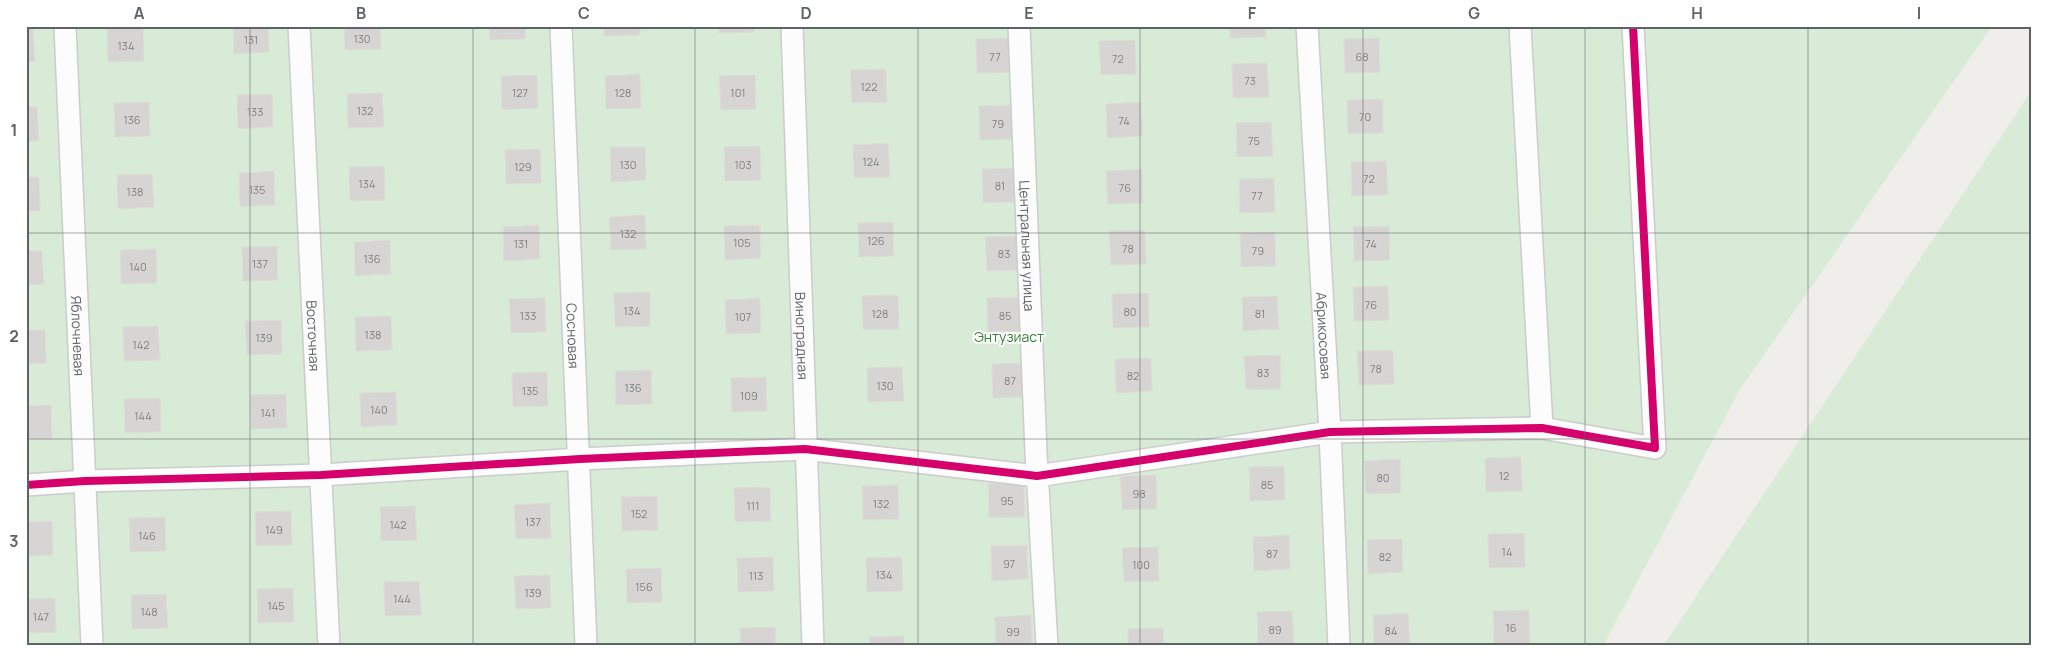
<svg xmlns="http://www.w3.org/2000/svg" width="2058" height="672" font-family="Manrope,sans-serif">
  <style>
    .green { fill: #d8ebd6 }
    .building { fill: #d6d5d3; stroke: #deddd9 }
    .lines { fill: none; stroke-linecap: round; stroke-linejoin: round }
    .street-casing { stroke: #cbcccc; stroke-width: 24 }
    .street { stroke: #fdfcfc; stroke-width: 21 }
    .cycleway-casing { stroke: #fff; stroke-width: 11 }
    .cycleway { stroke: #d6006c; stroke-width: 8 }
    .grid { fill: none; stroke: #5f6368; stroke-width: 1; stroke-opacity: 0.55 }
    .labels { text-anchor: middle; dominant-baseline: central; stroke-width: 4; stroke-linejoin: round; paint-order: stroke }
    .number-label { font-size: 11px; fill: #7e8184 }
    .street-label { font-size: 14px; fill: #5f6368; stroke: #fff }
    .park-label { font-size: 14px; fill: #348238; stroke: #fff }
    .neatline { fill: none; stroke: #5f6368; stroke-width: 2 }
    .grid-label { font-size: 16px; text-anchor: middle; font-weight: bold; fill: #5f6368 }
  </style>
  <rect width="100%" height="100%" fill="#efeeea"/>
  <g class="green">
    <path d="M 26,26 L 1992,26 L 1739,391 L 1603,646 L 26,646 Z"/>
    <path d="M 2032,90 L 2032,646 L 1663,646 Z"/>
  </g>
  <g class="building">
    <path d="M 233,26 L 268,26 L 269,52 L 234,54 Z"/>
    <path d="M 344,26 L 380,26 L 381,49 L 345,50 Z"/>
    <path d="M 489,26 L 525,26 L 525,39 L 490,40 Z"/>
    <path d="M 604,26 L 640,26 L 640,35 L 604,36 Z"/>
    <path d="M 719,26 L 754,26 L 754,32 L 719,33 Z"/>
    <path d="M 1230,26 L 1265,26 L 1266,37 L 1230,38 Z"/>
    <path d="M 33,27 L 35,61 L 26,62 L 26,28 Z"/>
    <path d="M 143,27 L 144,61 L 108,62 L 107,29 Z"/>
    <path d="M 1012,38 L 1013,72 L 977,73 L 976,39 Z"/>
    <path d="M 1379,38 L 1380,72 L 1345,73 L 1344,39 Z"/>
    <path d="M 1135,40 L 1136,74 L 1101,75 L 1099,41 Z"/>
    <path d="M 1267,63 L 1269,97 L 1233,98 L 1232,64 Z"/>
    <path d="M 886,69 L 887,102 L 852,103 L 850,70 Z"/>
    <path d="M 640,74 L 641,108 L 606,109 L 605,76 Z"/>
    <path d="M 537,75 L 538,108 L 502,110 L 501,76 Z"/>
    <path d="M 755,75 L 756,109 L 721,110 L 719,76 Z"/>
    <path d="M 382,93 L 384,127 L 348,128 L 347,94 Z"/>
    <path d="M 272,94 L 273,127 L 238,129 L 237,95 Z"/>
    <path d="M 1383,99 L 1383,133 L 1348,134 L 1347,100 Z"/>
    <path d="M 149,102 L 150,136 L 115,137 L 114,103 Z"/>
    <path d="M 1141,102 L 1143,136 L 1107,138 L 1106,104 Z"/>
    <path d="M 1015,105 L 1016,139 L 980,140 L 979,106 Z"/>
    <path d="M 26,107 L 37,107 L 39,141 L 26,141 Z"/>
    <path d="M 1271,122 L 1273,156 L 1237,157 L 1236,123 Z"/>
    <path d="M 888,143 L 890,177 L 854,178 L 853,145 Z"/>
    <path d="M 760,146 L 761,180 L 725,181 L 724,147 Z"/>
    <path d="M 610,147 L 645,147 L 646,180 L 611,182 Z"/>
    <path d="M 540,149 L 541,183 L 506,184 L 505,150 Z"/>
    <path d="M 1386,161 L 1388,195 L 1352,196 L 1351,162 Z"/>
    <path d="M 384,166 L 385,200 L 350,201 L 349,167 Z"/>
    <path d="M 1017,168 L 1018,202 L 983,203 L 982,169 Z"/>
    <path d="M 1142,169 L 1143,203 L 1108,204 L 1106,171 Z"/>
    <path d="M 274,171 L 275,205 L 240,207 L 239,173 Z"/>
    <path d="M 152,174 L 154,207 L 118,209 L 117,175 Z"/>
    <path d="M 26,177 L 39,177 L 40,211 L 26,211 Z"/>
    <path d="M 1274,178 L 1275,212 L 1240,213 L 1239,179 Z"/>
    <path d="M 645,215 L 646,249 L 611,250 L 609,217 Z"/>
    <path d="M 893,222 L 894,256 L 859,257 L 858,223 Z"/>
    <path d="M 539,225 L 540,259 L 504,261 L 503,227 Z"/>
    <path d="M 760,225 L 761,258 L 725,260 L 724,226 Z"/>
    <path d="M 1389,226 L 1390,260 L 1354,261 L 1353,227 Z"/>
    <path d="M 1145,230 L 1146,264 L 1111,265 L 1109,231 Z"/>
    <path d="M 1275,232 L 1276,266 L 1241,267 L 1240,233 Z"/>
    <path d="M 1021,236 L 1022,270 L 987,271 L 985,237 Z"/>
    <path d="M 390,240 L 391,274 L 355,276 L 354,242 Z"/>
    <path d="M 277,246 L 278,280 L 243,281 L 242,247 Z"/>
    <path d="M 156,249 L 157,283 L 121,284 L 120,250 Z"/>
    <path d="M 26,251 L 42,251 L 44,284 L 26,285 Z"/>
    <path d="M 1388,286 L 1389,320 L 1354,321 L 1353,287 Z"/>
    <path d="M 650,292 L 650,326 L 615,327 L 614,293 Z"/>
    <path d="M 1148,293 L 1149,327 L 1113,328 L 1112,294 Z"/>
    <path d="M 898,295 L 899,329 L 863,330 L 862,296 Z"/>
    <path d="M 1277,296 L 1279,329 L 1243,331 L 1242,297 Z"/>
    <path d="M 1022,297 L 1023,331 L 988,332 L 987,298 Z"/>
    <path d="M 545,298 L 546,332 L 511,333 L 509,299 Z"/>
    <path d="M 760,298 L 761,333 L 726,334 L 725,300 Z"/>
    <path d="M 391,316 L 392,350 L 356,351 L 355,317 Z"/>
    <path d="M 281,320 L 282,354 L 247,355 L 245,321 Z"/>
    <path d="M 158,326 L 160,360 L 124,361 L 123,327 Z"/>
    <path d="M 26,330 L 45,330 L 46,363 L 26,364 Z"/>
    <path d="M 1393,350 L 1394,384 L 1359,385 L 1357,351 Z"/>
    <path d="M 1280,355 L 1281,389 L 1246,390 L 1244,356 Z"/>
    <path d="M 1151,358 L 1152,391 L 1116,393 L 1115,359 Z"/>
    <path d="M 1027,363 L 1028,397 L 993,398 L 992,364 Z"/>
    <path d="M 902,367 L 904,401 L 868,402 L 867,368 Z"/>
    <path d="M 651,370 L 652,404 L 616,405 L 615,371 Z"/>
    <path d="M 547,372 L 548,406 L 513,407 L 512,373 Z"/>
    <path d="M 766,377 L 767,411 L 732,412 L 731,378 Z"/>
    <path d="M 396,392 L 397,425 L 361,427 L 360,393 Z"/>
    <path d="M 286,394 L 287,428 L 251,429 L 250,395 Z"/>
    <path d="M 160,398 L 161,432 L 125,433 L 124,399 Z"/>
    <path d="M 51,405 L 52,439 L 26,439 L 26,406 Z"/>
    <path d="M 1521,457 L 1522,491 L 1486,492 L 1485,458 Z"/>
    <path d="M 1400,459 L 1401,493 L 1366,494 L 1364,461 Z"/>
    <path d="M 1284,466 L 1285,500 L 1250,501 L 1249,467 Z"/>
    <path d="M 1156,475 L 1157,509 L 1122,510 L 1120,476 Z"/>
    <path d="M 1024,483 L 1025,517 L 989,518 L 988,484 Z"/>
    <path d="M 898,485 L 899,519 L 863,520 L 862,486 Z"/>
    <path d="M 770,487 L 771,521 L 735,522 L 734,488 Z"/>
    <path d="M 657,496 L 658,530 L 622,531 L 621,497 Z"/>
    <path d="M 550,503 L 551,538 L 516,539 L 514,505 Z"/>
    <path d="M 415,506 L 417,540 L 381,541 L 380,507 Z"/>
    <path d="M 291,511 L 292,545 L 256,546 L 255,512 Z"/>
    <path d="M 165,517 L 166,551 L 130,552 L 129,518 Z"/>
    <path d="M 52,521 L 53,555 L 26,556 L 26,522 Z"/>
    <path d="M 1524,533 L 1525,567 L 1489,568 L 1488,534 Z"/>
    <path d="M 1289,535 L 1290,569 L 1254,571 L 1253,537 Z"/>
    <path d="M 1402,539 L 1403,572 L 1368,574 L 1367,540 Z"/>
    <path d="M 1027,545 L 1028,579 L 992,581 L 991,546 Z"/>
    <path d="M 1158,547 L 1159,581 L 1124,582 L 1122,548 Z"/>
    <path d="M 773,557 L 774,591 L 738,592 L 737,558 Z"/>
    <path d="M 902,557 L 903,591 L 867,592 L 866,558 Z"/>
    <path d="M 661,568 L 662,602 L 627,603 L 626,569 Z"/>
    <path d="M 550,575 L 551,608 L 516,609 L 514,576 Z"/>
    <path d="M 419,581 L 421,615 L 385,616 L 384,582 Z"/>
    <path d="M 293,588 L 294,622 L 258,623 L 257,589 Z"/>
    <path d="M 166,594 L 168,628 L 132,629 L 131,595 Z"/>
    <path d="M 55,598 L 56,632 L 26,633 L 26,599 Z"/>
    <path d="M 1529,610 L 1530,644 L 1494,645 L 1493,611 Z"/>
    <path d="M 1292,611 L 1294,645 L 1258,646 L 1257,612 Z"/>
    <path d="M 1408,613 L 1410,646 L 1374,646 L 1373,615 Z"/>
    <path d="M 1031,615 L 1032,646 L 996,646 L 995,617 Z"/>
    <path d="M 775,627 L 776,646 L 741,646 L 740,628 Z"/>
    <path d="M 1163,628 L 1164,646 L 1128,646 L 1128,629 Z"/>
    <path d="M 904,636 L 904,646 L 869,646 L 869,637 Z"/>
  </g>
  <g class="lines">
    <g class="street-casing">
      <g id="street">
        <path id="s1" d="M 65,26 L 92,646"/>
        <path id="s2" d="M 299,26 L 329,646"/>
        <path id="s3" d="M 561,26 L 586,646"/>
        <path id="s4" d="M 792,26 L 813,646"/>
        <path id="s5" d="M 1019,26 L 1036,452 L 1047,646"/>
        <path id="s6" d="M 1307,26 L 1330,432 L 1339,646"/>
        <path d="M 1520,26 L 1542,428"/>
        <path d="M 26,485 L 85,481 L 321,475 L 580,459 L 805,449 L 1037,476 L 1330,432 L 1542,428 L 1655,448 L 1633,26"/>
      </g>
    </g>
    <use href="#street" class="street"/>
    <g class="cycleway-casing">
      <path id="cycleway" d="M 26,485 L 85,481 L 321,475 L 580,459 L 805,449 L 1037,476 L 1330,432 L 1542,428 L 1655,448 L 1633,26"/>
    </g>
    <use href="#cycleway" class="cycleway"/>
  </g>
  <path class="grid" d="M 250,26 L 250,646M 473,26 L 473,646M 695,26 L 695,646M 918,26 L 918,646M 1140,26 L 1140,646M 1363,26 L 1363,646M 1585,26 L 1585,646M 1808,26 L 1808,646M 26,233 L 2032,233M 26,439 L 2032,439"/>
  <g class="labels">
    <g class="number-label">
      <text x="362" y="38">130</text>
      <text x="251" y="39">131</text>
      <text x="126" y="45">134</text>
      <text x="995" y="56">77</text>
      <text x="1362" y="56">68</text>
      <text x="1118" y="58">72</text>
      <text x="1250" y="80">73</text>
      <text x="869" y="86">122</text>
      <text x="520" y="92">127</text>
      <text x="623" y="92">128</text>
      <text x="738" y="92">101</text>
      <text x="365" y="110">132</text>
      <text x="255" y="111">133</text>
      <text x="1365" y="116">70</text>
      <text x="132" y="119">136</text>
      <text x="1124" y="120">74</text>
      <text x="998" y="123">79</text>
      <text x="1254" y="140">75</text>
      <text x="871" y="161">124</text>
      <text x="628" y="164">130</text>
      <text x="743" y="164">103</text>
      <text x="523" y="166">129</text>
      <text x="1369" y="178">72</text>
      <text x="367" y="183">134</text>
      <text x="1000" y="185">81</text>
      <text x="1125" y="187">76</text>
      <text x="257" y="189">135</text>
      <text x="135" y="191">138</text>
      <text x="1257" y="195">77</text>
      <text x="628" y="233">132</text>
      <text x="876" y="240">126</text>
      <text x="742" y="242">105</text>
      <text x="521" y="243">131</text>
      <text x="1371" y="243">74</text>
      <text x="1128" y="248">78</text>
      <text x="1258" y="250">79</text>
      <text x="1004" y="253">83</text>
      <text x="372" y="258">136</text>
      <text x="260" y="263">137</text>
      <text x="138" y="266">140</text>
      <text x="1371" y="304">76</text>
      <text x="632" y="310">134</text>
      <text x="1130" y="311">80</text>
      <text x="880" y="313">128</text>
      <text x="1260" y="313">81</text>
      <text x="528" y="315">133</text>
      <text x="1005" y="315">85</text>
      <text x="743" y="316">107</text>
      <text x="373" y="334">138</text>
      <text x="264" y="337">139</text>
      <text x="141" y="344">142</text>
      <text x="1376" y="368">78</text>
      <text x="1263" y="372">83</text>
      <text x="1133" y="375">82</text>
      <text x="1010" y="380">87</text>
      <text x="885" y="385">130</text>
      <text x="633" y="387">136</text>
      <text x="530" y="390">135</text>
      <text x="749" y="395">109</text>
      <text x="379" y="409">140</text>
      <text x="268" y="412">141</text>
      <text x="143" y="415">144</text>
      <text x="1504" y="475">12</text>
      <text x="1383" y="477">80</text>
      <text x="1267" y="484">85</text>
      <text x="1139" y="493">98</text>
      <text x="1007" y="500">95</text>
      <text x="881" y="503">132</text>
      <text x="753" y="505">111</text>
      <text x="639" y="513">152</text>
      <text x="533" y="521">137</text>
      <text x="398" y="524">142</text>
      <text x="274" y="529">149</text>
      <text x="147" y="535">146</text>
      <text x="1507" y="551">14</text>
      <text x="1272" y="553">87</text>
      <text x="1385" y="556">82</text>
      <text x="1009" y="563">97</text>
      <text x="1141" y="564">100</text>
      <text x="884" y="574">134</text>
      <text x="756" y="575">113</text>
      <text x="644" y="586">156</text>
      <text x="533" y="592">139</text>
      <text x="402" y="598">144</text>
      <text x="276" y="605">145</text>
      <text x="149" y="611">148</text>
      <text x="41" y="616">147</text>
      <text x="1511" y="627">16</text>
      <text x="1275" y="629">89</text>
      <text x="1391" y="630">84</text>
      <text x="1013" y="631">99</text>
    </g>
    <g class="street-label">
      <text stroke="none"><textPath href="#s5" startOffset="220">Центральная улица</textPath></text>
      <text stroke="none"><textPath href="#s1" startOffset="310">Яблочневая</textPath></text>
      <text stroke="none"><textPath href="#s2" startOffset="310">Восточная</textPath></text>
      <text stroke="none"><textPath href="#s3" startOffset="310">Сосновая</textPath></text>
      <text stroke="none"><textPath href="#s4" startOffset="310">Виноградная</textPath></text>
      <text stroke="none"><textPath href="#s6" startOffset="310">Абрикосовая</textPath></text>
    </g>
    <g class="park-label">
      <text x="1009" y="336">Энтузиаст</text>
    </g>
  </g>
  <rect width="2058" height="672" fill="none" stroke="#ffffff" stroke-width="55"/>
  <rect x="28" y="28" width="2002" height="616" class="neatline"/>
  <g class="grid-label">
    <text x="139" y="19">A</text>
    <text x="361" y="19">B</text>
    <text x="584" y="19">C</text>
    <text x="806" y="19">D</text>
    <text x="1029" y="19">E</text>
    <text x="1252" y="19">F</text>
    <text x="1474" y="19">G</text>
    <text x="1697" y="19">H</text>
    <text x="1919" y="19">I</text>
    <text x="14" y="136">1</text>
    <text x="14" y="342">2</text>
    <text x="14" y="547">3</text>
  </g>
</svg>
